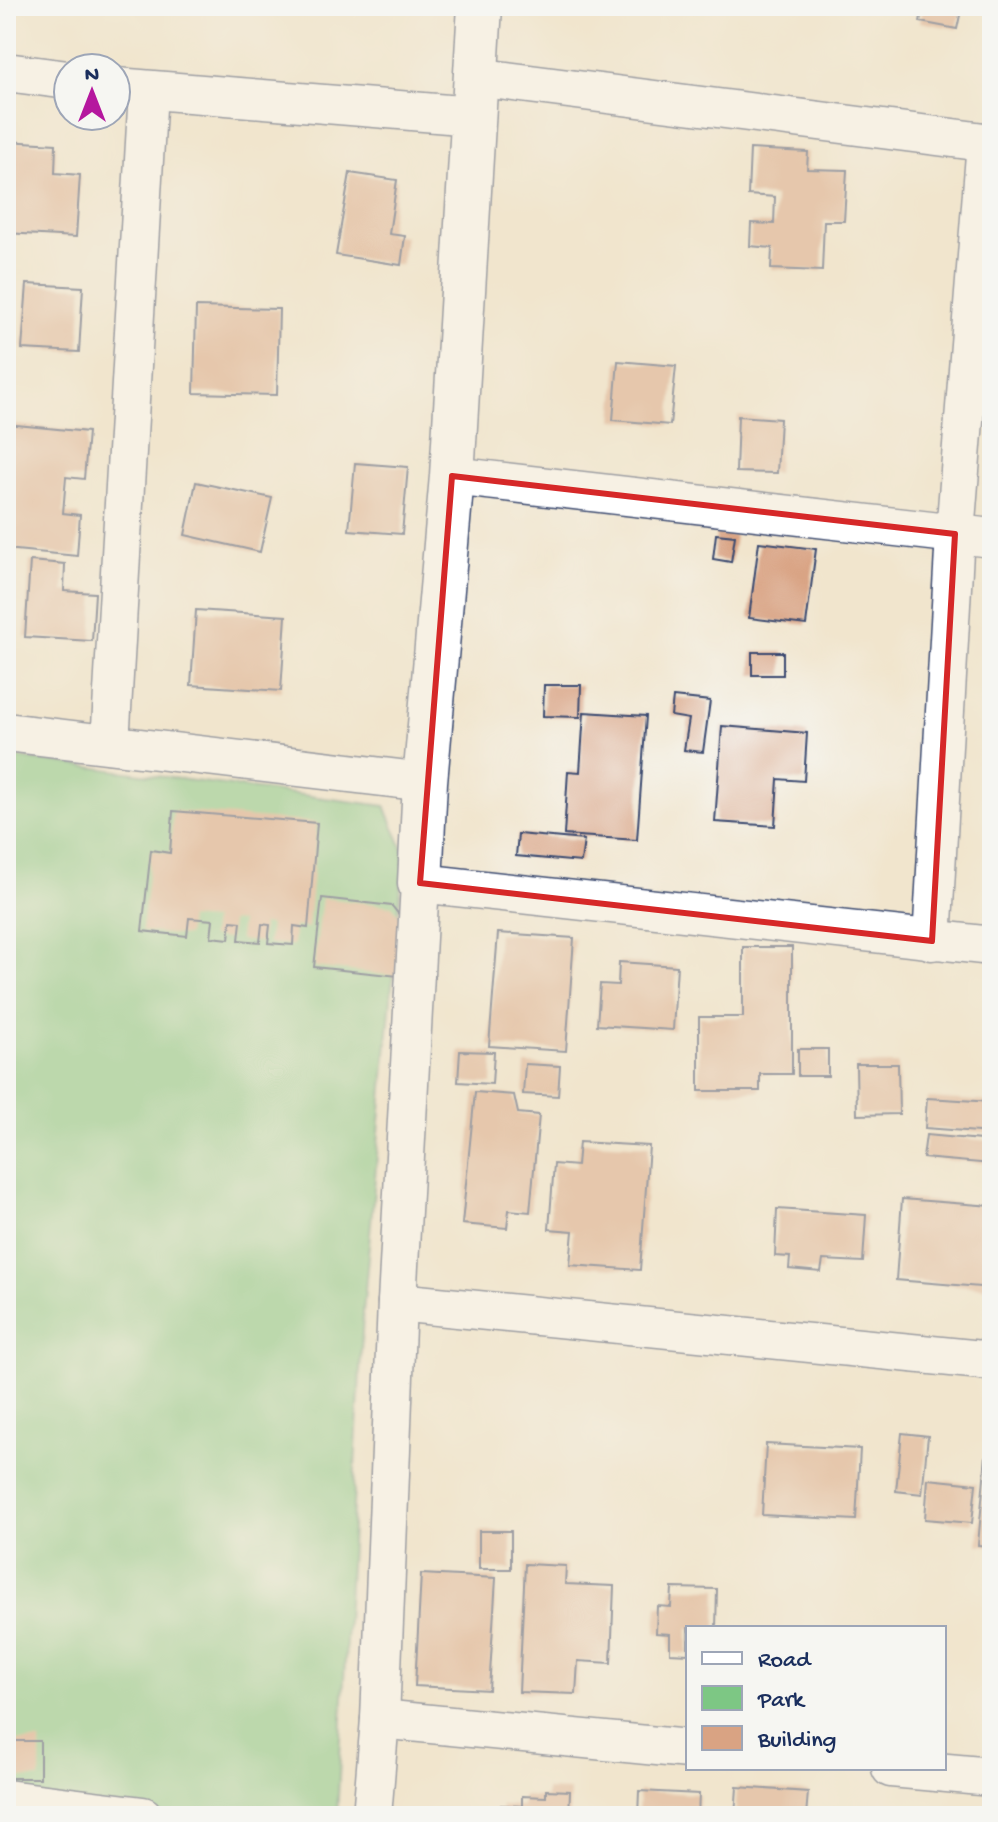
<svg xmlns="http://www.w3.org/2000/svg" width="998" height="1822" font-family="'Gochi Hand',sans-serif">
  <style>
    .green { fill: #7dc784; stroke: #4c7b71; stroke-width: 2 }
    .building { fill: #d9a383 }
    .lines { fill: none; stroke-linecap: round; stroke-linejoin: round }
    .minor-casing { stroke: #3b4a6f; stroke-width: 41 }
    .tertiary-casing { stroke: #3b4a6f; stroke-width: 47 }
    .minor { stroke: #fff; stroke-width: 38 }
    .tertiary { stroke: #fff; stroke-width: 44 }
    .marked { fill: none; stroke: #d62828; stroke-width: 6; stroke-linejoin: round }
  </style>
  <rect width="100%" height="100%" fill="#f6f6f2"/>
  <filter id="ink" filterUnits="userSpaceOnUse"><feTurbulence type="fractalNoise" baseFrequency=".0125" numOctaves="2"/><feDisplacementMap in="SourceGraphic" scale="16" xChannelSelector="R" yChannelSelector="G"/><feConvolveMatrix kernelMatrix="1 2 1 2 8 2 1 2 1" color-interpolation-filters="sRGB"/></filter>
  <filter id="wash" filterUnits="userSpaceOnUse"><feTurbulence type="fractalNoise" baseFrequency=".006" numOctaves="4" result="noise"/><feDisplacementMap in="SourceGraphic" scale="32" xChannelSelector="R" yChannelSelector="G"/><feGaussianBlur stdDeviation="1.8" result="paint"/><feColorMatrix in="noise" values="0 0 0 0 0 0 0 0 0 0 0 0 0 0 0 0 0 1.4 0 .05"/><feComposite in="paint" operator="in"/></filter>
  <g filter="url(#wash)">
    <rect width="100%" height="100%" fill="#f1e5cd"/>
    <path class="green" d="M 6,756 L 385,806 L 404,851 L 363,1313 L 337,1816 L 6,1816 Z"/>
    <g id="blocks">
      <g class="building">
        <path d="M 923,6 L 962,6 L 957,29 L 920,22 Z"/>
        <path d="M 6,141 L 56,144 L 55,173 L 80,175 L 76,237 L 6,233 Z"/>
        <path d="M 750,149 L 808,152 L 807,169 L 847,170 L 844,221 L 824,221 L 822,271 L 771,269 L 772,248 L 750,246 L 751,223 L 774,224 L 775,197 L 748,195 Z"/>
        <path d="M 350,173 L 397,180 L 389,234 L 405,236 L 401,265 L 336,255 Z"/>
        <path d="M 27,284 L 83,287 L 79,352 L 22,349 Z"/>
        <path d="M 196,307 L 279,309 L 277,395 L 194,393 Z"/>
        <path d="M 618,361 L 676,366 L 670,425 L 613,420 Z"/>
        <path d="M 738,416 L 780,419 L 777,473 L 736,472 Z"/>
        <path d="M 6,424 L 88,432 L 84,479 L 66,477 L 63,513 L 80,515 L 77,556 L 6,549 Z"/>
        <path d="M 355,463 L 408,467 L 402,534 L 349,530 Z"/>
        <path d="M 196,482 L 272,498 L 260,552 L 185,535 Z"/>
        <path d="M 716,534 L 735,536 L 731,562 L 713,559 Z"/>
        <path d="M 759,542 L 816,549 L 806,625 L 749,618 Z"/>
        <path d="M 30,561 L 65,564 L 64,591 L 95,593 L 92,641 L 25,637 Z"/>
        <path d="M 196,610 L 286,616 L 281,691 L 191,685 Z"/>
        <rect x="752" y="652" width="31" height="23"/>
        <path d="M 989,657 L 992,657 L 992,732 L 986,732 Z"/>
        <path d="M 544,685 L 581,685 L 580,717 L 543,716 Z"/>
        <path d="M 673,697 L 710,701 L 703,752 L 684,750 L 689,719 L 671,716 Z"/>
        <path d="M 584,712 L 646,716 L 637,840 L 564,835 L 568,771 L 580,772 Z"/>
        <path d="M 722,726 L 807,733 L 804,781 L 778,779 L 775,826 L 715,822 Z"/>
        <path d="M 173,811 L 317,823 L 308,928 L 294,926 L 293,945 L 268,943 L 270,925 L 262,924 L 260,942 L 239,940 L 241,922 L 231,921 L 229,939 L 211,937 L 213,920 L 189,918 L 187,936 L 142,931 L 151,850 L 170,853 Z"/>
        <path d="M 518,834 L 584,840 L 581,862 L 516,856 Z"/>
        <path d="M 322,898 L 392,906 L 404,921 L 398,976 L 314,967 Z"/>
        <path d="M 498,933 L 574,938 L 566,1051 L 489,1046 Z"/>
        <path d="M 743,947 L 792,947 L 792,1074 L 760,1074 L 760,1091 L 699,1091 L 699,1017 L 743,1017 Z"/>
        <path d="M 619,962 L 677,966 L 673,1030 L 597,1025 L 600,984 L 618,985 Z"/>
        <rect x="798" y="1049" width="30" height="27"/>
        <path d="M 460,1051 L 494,1052 L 492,1084 L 458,1082 Z"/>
        <path d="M 525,1064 L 560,1066 L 558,1096 L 523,1094 Z"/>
        <path d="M 856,1064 L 898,1064 L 899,1114 L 857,1115 Z"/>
        <path d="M 475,1092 L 514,1095 L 518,1113 L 539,1115 L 530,1212 L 509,1210 L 507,1228 L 462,1224 Z"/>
        <path d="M 927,1098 L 992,1102 L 992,1133 L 925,1128 Z"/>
        <path d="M 926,1135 L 992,1141 L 992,1164 L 923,1158 Z"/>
        <path d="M 579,1142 L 649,1146 L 640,1270 L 570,1265 L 573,1231 L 549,1229 L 554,1164 L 577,1166 Z"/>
        <path d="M 902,1199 L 992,1206 L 992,1288 L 896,1280 Z"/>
        <path d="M 777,1209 L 866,1215 L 863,1262 L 823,1260 L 821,1272 L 789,1269 L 790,1257 L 775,1256 Z"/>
        <path d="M 902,1433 L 928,1436 L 922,1494 L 896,1491 Z"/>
        <path d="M 766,1444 L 860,1449 L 856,1520 L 762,1515 Z"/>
        <path d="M 986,1455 L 992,1456 L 992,1546 L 978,1545 Z"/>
        <path d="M 928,1479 L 976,1484 L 972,1523 L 925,1519 Z"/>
        <rect x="479" y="1531" width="32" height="38"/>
        <path d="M 525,1564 L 566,1566 L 565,1584 L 614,1586 L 611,1663 L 578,1661 L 576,1694 L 519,1692 Z"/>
        <path d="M 421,1574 L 496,1578 L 489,1690 L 415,1686 Z"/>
        <path d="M 672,1588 L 717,1589 L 716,1628 L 688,1628 L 688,1654 L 670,1653 L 670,1634 L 656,1633 L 657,1606 L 671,1607 Z"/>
        <rect x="6" y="1741" width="34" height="37"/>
        <path d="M 737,1787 L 808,1792 L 806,1816 L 735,1816 Z"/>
        <path d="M 546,1790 L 570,1791 L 569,1816 L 500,1816 L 501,1805 L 522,1806 L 522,1796 L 546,1797 Z"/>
        <path d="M 639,1791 L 699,1794 L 698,1816 L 638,1816 Z"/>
      </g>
    </g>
  </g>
  <g filter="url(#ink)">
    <use href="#blocks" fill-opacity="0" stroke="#3b4a6f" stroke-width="2"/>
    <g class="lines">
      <g class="minor-casing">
        <g id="minor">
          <path d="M 6,72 L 68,80"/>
          <path d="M 475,77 L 992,143"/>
          <path d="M 116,87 L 473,116"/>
          <path d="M 452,476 L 992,538"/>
          <path d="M 6,732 L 425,782"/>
          <path d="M 110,744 L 148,91"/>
          <path d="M 932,941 L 955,534 L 986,142"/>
          <path d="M 397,1302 L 992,1361"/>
          <path d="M 380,1719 L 688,1749"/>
          <path d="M 891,1768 L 992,1777"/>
          <path d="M 6,1799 L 143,1816"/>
          <path d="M 372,1816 L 380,1719 L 397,1302 L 420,883 L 992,946"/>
        </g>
      </g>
      <g class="tertiary-casing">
        <path id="tertiary" d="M 420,883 L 425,782 L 452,476 L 480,6"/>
      </g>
      <use href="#minor" class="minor"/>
      <use href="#tertiary" class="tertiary"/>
    </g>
  </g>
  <path d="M0 0H998V1822H0ZM 452,476 L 955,534 L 932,941 L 420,883 Z" fill="#f1e5cd" fill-opacity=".55" fill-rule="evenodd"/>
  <path class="marked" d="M 452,476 L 955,534 L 932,941 L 420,883 Z"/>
  <rect width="998" height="1822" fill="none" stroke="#f6f6f2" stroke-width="32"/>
  <rect x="686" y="1626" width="260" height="144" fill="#f6f6f2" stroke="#9ea6b7" stroke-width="2"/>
  <rect x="702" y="1652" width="40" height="12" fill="#ffffff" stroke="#9ea6b7" stroke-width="2"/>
  <text x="758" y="1666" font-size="24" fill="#1b2f5e">Road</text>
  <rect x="702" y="1686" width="40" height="24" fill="#7dc784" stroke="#9ea6b7" stroke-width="2"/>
  <text x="758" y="1706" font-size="24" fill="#1b2f5e">Park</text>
  <rect x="702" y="1726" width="40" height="24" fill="#d9a383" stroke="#9ea6b7" stroke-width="2"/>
  <text x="758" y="1746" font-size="24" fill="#1b2f5e">Building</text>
  <g transform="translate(92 92)"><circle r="38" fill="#f6f6f2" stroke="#9ea6b7" stroke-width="2"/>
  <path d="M0-6L14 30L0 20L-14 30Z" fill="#b5179e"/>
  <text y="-12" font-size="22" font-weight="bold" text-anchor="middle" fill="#1b2f5e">N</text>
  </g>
</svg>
